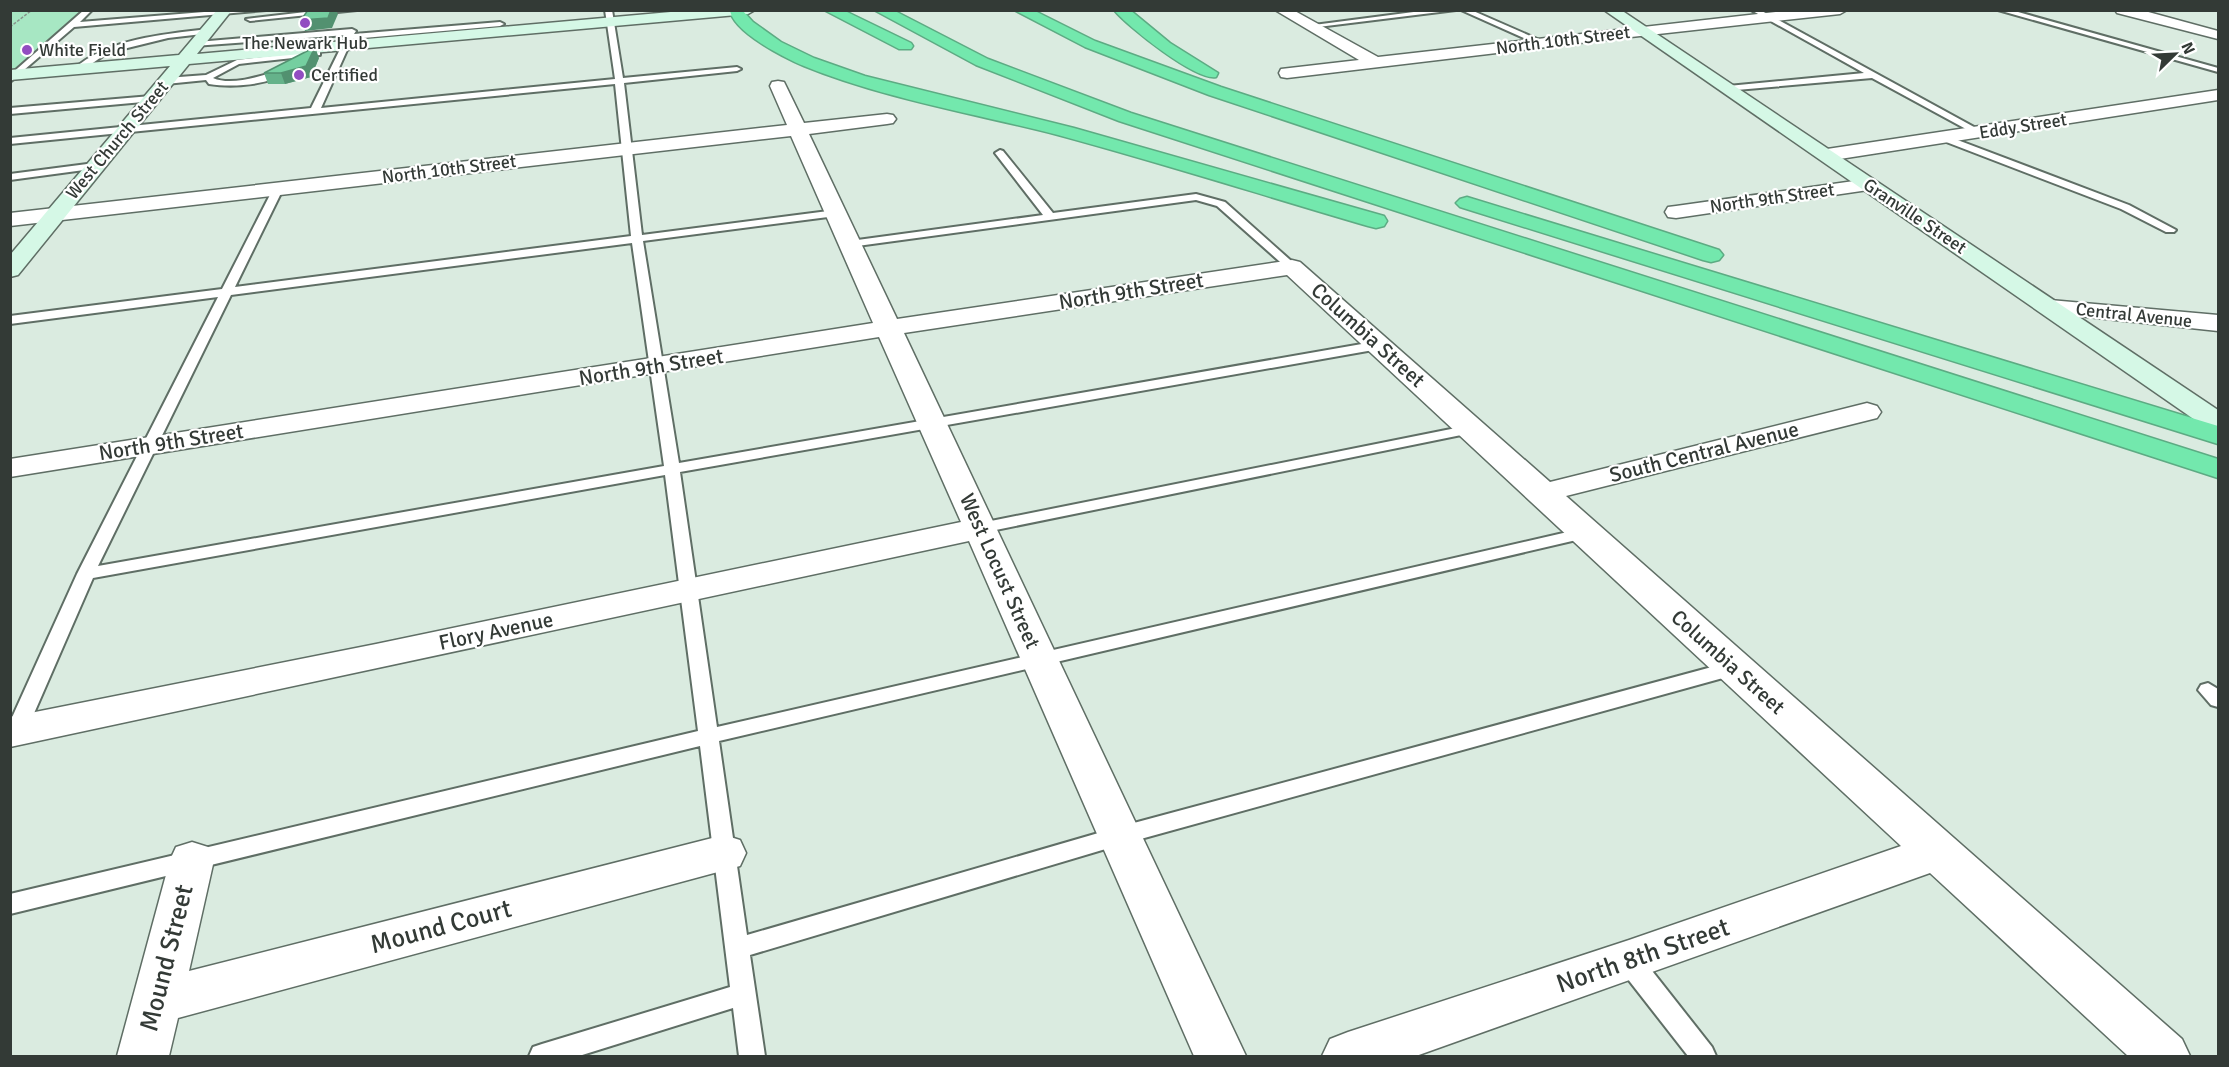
<svg xmlns="http://www.w3.org/2000/svg" width="2229" height="1067" font-family="Signika,sans-serif">
  <style>
    .green { fill: #a7e7c3 }
    .lines { fill: none; stroke-linecap: round; stroke-linejoin: round }
    .lane-casing { stroke: #5f6e65; stroke-width: 4 }
    .street-casing { stroke: #5f6e65; stroke-width: 3 }
    .secondary-casing { stroke: #5f6e65; stroke-width: 3 }
    .highway-casing { stroke: #5dab83; stroke-width: 3 }
    .path { stroke: #87938b; stroke-width: 1.5; stroke-dasharray: 3 1.5; stroke-linecap: butt }
    .lane { fill: #fff; fill-rule: evenodd }
    .street { fill: #fff; fill-rule: evenodd }
    .secondary { fill: #d5f8e6; fill-rule: evenodd }
    .highway { fill: #73e8ad; fill-rule: evenodd }
    .wall { fill: #65b28a }
    .shaded-wall { fill: #529170 }
    .building { fill: #75cfa0; stroke: #529170; stroke-width: 1.5 }
    .poi-dot { fill: #924dc1; stroke: #fff; stroke-width: 2 }
    .labels { text-anchor: middle; dominant-baseline: central; stroke-width: 4.5; stroke-linejoin: round; paint-order: stroke }
    .far-street-label { font-size: 18px; fill: #333a36; stroke: #fff }
    .far-poi-label { font-size: 18px; fill: #333a36; stroke: #fff; text-anchor: start }
    .street-label { font-size: 21px; fill: #333a36; stroke: #fff }
    .near-street-label { font-size: 26px; fill: #333a36; stroke: #fff }
  </style>
  <rect width="100%" height="100%" fill="#daebe0"/>
  <path class="green" d="M 11,11 L 89,11 L 11,75 Z"/>
  <g class="lines">
    <g class="lane-casing">
      <g id="lane">
        <path d="M 84,10 L 92,10 L 80,22 L 229,10 L 266,10 L 74,27 L 10,82 L 10,75 Z"/>
        <path d="M 323,10 L 357,10 L 250,21 L 246,19 Z"/>
        <path d="M 605,10 L 612,10 L 623,78 L 737,67 L 741,69 L 737,71 L 624,83 L 642,235 L 836,210 L 841,213 L 836,216 L 643,241 L 679,463 L 1379,341 L 1386,345 L 1379,349 L 680,472 L 717,727 L 1585,528 L 1593,533 L 1585,538 L 719,741 L 747,935 L 1119,827 L 1734,661 L 1741,663 L 1743,668 L 1741,673 L 1119,845 L 750,955 L 765,1056 L 739,1056 L 733,1008 L 579,1056 L 529,1056 L 533,1047 L 542,1044 L 730,987 L 700,746 L 10,914 L 10,894 L 698,731 L 665,475 L 93,578 L 25,734 L 22,739 L 10,740 L 10,722 L 77,574 L 218,297 L 10,324 L 10,316 L 222,289 L 273,189 L 278,186 L 283,189 L 235,287 L 631,236 L 615,84 L 10,144 L 10,138 L 311,108 L 347,35 L 194,46 L 194,42 L 197,42 L 352,29 L 356,31 L 354,34 L 500,22 L 504,24 L 500,26 L 352,39 L 321,108 L 615,79 ZM 632,243 L 664,466 L 98,566 L 231,295 Z"/>
        <path d="M 1429,10 L 1456,10 L 1310,28 L 1306,26 Z"/>
        <path d="M 1461,10 L 1471,10 L 1544,42 L 1537,44 Z"/>
        <path d="M 1751,10 L 1760,10 L 1985,133 L 1977,135 L 1872,78 L 1725,91 L 1724,89 L 1728,86 L 1864,73 Z"/>
        <path d="M 1998,10 L 2011,10 L 2218,68 L 2218,72 Z"/>
        <path d="M 208,29 L 211,29 L 211,33 L 168,38 L 107,53 L 80,72 L 73,70 C 105,39 165,34 208,29 Z"/>
        <path d="M 317,51 L 320,51 L 320,55 L 239,64 L 213,78 C 233,87 267,74 287,68 L 291,70 C 271,85 234,88 209,84 L 206,80 L 166,84 L 162,81 L 166,78 L 206,75 L 237,60 Z"/>
        <path d="M 151,96 L 154,97 L 154,101 L 10,114 L 10,108 Z"/>
        <path d="M 1941,136 L 1947,136 L 2129,205 L 2176,230 L 2174,232 L 2166,232 L 2121,209 L 1941,140 Z"/>
        <path d="M 1000,150 L 1003,151 L 1053,213 L 1196,194 L 1225,202 L 1298,267 L 1296,269 L 1288,269 L 1217,206 L 1196,200 L 850,247 L 844,244 L 850,241 L 1043,215 L 995,153 Z"/>
        <path d="M 95,163 L 100,166 L 99,168 L 10,180 L 10,174 Z"/>
        <path d="M 1471,425 L 1476,426 L 1478,429 L 1476,432 L 981,533 L 973,528 L 981,523 Z"/>
        <path d="M 2208,683 L 2218,689 L 2218,707 L 2211,705 L 2198,690 L 2201,685 Z"/>
        <path d="M 1629,950 L 1638,953 L 1712,1047 L 1716,1056 L 1688,1056 L 1620,969 L 1617,961 L 1620,953 Z"/>
      </g>
    </g>
    <g class="street-casing">
      <g id="street">
        <path d="M 1275,10 L 1293,10 L 1378,57 L 1794,10 L 1847,10 L 1840,14 L 1613,39 L 1287,78 L 1281,77 L 1279,73 L 1281,69 L 1359,60 Z"/>
        <path d="M 2115,10 L 2141,10 L 2218,31 L 2218,39 L 2117,13 Z"/>
        <path d="M 778,81 L 784,82 L 786,86 L 804,123 L 887,114 L 893,115 L 896,119 L 893,123 L 887,124 L 809,134 L 897,319 L 1292,260 L 1300,262 L 1550,482 L 1867,403 L 1877,406 L 1881,412 L 1877,418 L 1566,496 L 2182,1039 L 2190,1056 L 2128,1056 L 1930,873 L 1416,1056 L 1322,1056 L 1330,1039 L 1348,1032 L 1629,940 L 1901,846 L 1287,275 L 904,333 L 1246,1056 L 1194,1056 L 969,541 L 10,747 L 10,717 L 376,644 L 961,522 L 879,337 L 10,477 L 10,459 L 873,323 L 791,136 L 10,226 L 10,213 L 787,125 L 770,86 L 772,82 Z"/>
        <path d="M 2218,90 L 2218,100 L 1827,161 L 1820,159 L 1817,155 L 1820,151 L 1827,149 Z"/>
        <path d="M 1868,179 L 1875,181 L 1878,185 L 1875,189 L 1676,218 L 1668,217 L 1665,212 L 1668,207 L 1676,206 Z"/>
        <path d="M 2050,300 L 2218,315 L 2218,331 L 2041,312 L 2038,307 L 2041,302 Z"/>
        <path d="M 724,835 L 740,840 L 746,853 L 740,866 L 178,1018 L 169,1056 L 117,1056 L 170,860 L 176,847 L 192,842 L 208,847 L 214,860 L 189,971 Z"/>
      </g>
    </g>
    <g class="secondary-casing">
      <g id="secondary">
        <path d="M 217,10 L 232,10 L 197,54 L 693,10 L 755,10 L 748,14 L 189,64 L 18,275 L 10,277 L 10,255 L 170,66 L 10,80 L 10,70 L 179,55 Z"/>
        <path d="M 1604,10 L 1621,10 L 2218,410 L 2218,432 L 2208,429 Z"/>
      </g>
    </g>
    <g class="highway-casing">
      <g id="highway">
        <path d="M 730,10 L 742,10 L 753,22 L 781,42 L 814,58 L 865,76 L 1074,128 L 1384,216 L 1387,221 L 1384,226 L 1376,228 L 1368,226 C 1265,196 1162,163 1058,135 C 976,114 882,98 804,66 C 785,58 733,32 730,10 Z"/>
        <path d="M 824,10 L 843,10 L 911,43 L 913,46 L 911,49 L 899,49 Z"/>
        <path d="M 874,10 L 893,10 L 988,59 L 1131,113 L 2218,459 L 2218,478 L 1119,121 L 976,65 Z"/>
        <path d="M 1014,10 L 1033,10 L 1095,41 L 1221,87 L 1719,250 L 1723,255 L 1719,260 L 1711,262 L 1703,260 L 1209,95 L 1085,47 Z"/>
        <path d="M 1114,10 L 1130,10 L 1170,43 L 1218,73 L 1216,77 C 1196,81 1128,27 1114,10 Z"/>
        <path d="M 1467,197 L 2218,426 L 2218,444 L 1460,207 L 1456,203 L 1460,199 Z"/>
      </g>
    </g>
    <path class="path" d="M 10,27 L 32,10"/>
    <use href="#lane" class="lane"/>
    <use href="#street" class="street"/>
    <use href="#secondary" class="secondary"/>
    <use href="#highway" class="highway"/>
  </g>
  <path class="wall" d="M 319,58 L 311,77 L 285,84 L 268,84 L 264,73 Z"/>
  <g class="shaded-wall">
    <path d="M 331,10 L 336,10 L 338,14 L 332,28 L 305,31 L 301,20 Z"/>
    <path d="M 315,47 L 319,58 L 311,77 L 285,84 L 281,73 Z"/>
  </g>
  <g class="building">
    <path d="M 308,10 L 331,10 L 328,18 L 301,20 Z"/>
    <path d="M 315,47 L 306,66 L 281,73 L 264,73 Z"/>
  </g>
  <g class="poi-dot">
    <circle cx="305" cy="23" r="6"/>
    <circle cx="27" cy="50" r="6"/>
    <circle cx="299" cy="75" r="6"/>
  </g>
  <g class="labels">
    <g class="far-street-label">
      <text transform="translate(1563 40) rotate(-7)">North 10th Street</text>
      <text transform="translate(2023 126) rotate(-9)">Eddy Street</text>
      <text transform="translate(117 140) rotate(-50)">West Church Street</text>
      <text transform="translate(449 169) rotate(-7)">North 10th Street</text>
      <text transform="translate(1772 198) rotate(-8)">North 9th Street</text>
      <text transform="translate(1915 216) rotate(34)">Granville Street</text>
      <text transform="translate(2134 315) rotate(6)">Central Avenue</text>
    </g>
    <g class="far-poi-label">
      <text x="305" y="43" text-anchor="middle">The Newark Hub</text>
      <text x="39" y="50">White Field</text>
      <text x="311" y="75">Certified</text>
    </g>
    <g class="street-label">
      <text transform="translate(1131 291) rotate(-9)">North 9th Street</text>
      <text transform="translate(1368 335) rotate(42)">Columbia Street</text>
      <text transform="translate(651 367) rotate(-9)">North 9th Street</text>
      <text transform="translate(171 442) rotate(-9)">North 9th Street</text>
      <text transform="translate(1704 452) rotate(-14)">South Central Avenue</text>
      <text transform="translate(1000 571) rotate(66)">West Locust Street</text>
      <text transform="translate(496 631) rotate(-12)">Flory Avenue</text>
      <text transform="translate(1728 662) rotate(42)">Columbia Street</text>
    </g>
    <g class="near-street-label">
      <text transform="translate(441 927) rotate(-15)">Mound Court</text>
      <text transform="translate(1643 956) rotate(-19)">North 8th Street</text>
      <text transform="translate(167 958) rotate(-76)">Mound Street</text>
    </g>
  </g>
  <rect width="2229" height="1067" fill="none" stroke="#333a36" stroke-width="24"/>
  <g transform="translate(2175 54) rotate(66)" stroke="#ffffff" stroke-width="4.5" paint-order="stroke">
  <path d="M0-4.5L10 22L0 15L-10 22Z" fill="#333a36"/>
  <text y="-9" font-size="16" font-weight="bold" text-anchor="middle" fill="#333a36">N</text>
  </g>
</svg>
